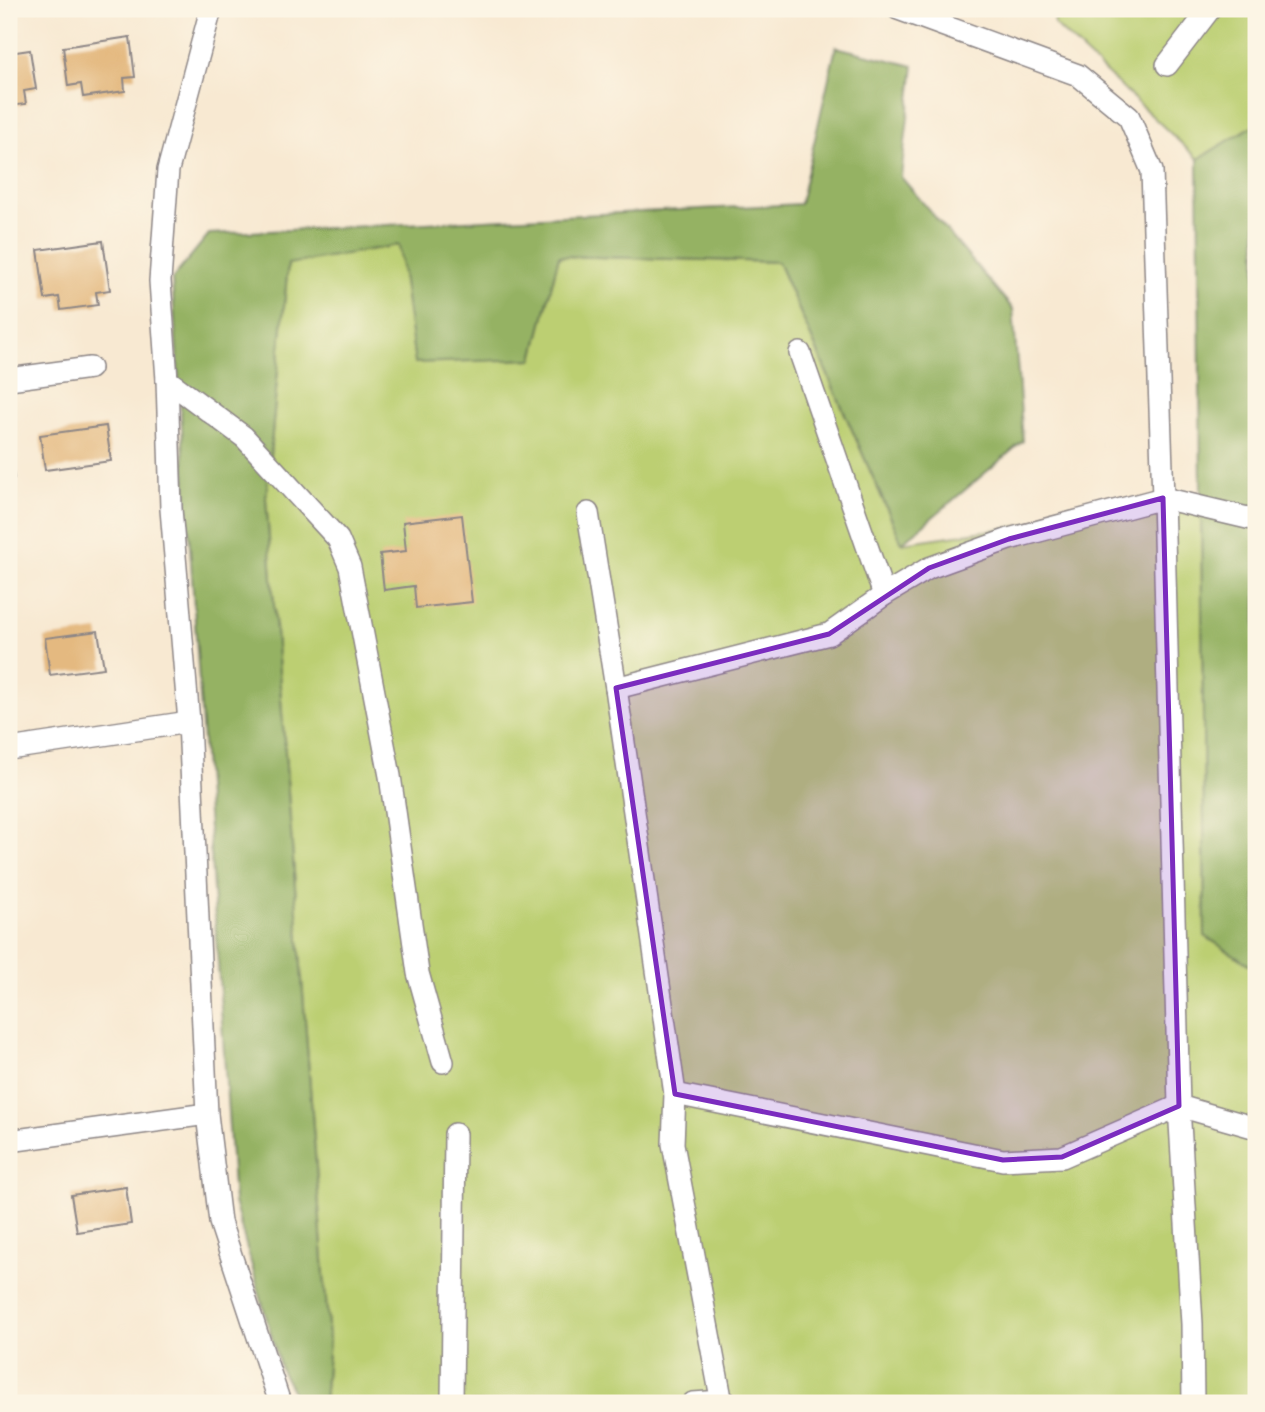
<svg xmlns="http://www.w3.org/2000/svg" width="1265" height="1412" font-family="Pangolin,sans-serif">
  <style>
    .green { fill: #bccf72; stroke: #6f7856; stroke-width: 2 }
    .forest { fill: #95b264; stroke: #5c6a50; stroke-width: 2 }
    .building { fill: #e4b980 }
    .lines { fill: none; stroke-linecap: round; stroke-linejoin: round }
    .street-casing { stroke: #8d8686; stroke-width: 24 }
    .street { stroke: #fff; stroke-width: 21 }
    .marked { fill: #7b2cbf; fill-opacity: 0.2; stroke: #7b2cbf; stroke-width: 5; stroke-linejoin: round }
  </style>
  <rect width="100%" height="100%" fill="#fcf5e5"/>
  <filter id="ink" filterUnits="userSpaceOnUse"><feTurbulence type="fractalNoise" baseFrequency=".0143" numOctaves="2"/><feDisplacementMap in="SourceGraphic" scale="14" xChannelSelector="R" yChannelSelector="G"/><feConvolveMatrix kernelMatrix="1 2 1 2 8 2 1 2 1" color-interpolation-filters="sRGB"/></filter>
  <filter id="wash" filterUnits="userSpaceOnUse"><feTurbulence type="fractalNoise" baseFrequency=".00686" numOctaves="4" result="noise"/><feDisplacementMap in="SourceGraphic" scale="28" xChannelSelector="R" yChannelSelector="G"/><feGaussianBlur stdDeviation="1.57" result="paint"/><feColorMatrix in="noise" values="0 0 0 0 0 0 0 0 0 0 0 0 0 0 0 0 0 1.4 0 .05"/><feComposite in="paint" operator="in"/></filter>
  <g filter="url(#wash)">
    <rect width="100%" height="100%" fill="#f8e9d2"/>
    <g class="green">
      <path d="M 1057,9 L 1256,9 L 1256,124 L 1198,159 L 1054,24 Z"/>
      <path d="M 399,244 L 415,362 L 533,359 L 559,256 L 778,262 L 902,543 L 1201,500 L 1205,936 L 1256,969 L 1256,1403 L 324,1403 L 329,1340 L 266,498 L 288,263 Z"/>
    </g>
    <g class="forest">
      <path d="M 836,47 L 914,66 L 901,177 L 1013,309 L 1023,441 L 902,543 L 778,262 L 559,256 L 533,359 L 415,363 L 399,245 L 288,264 L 266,498 L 329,1340 L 324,1403 L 299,1403 L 281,1370 L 234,1202 L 172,279 L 209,234 L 800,204 Z"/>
      <path d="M 1256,124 L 1256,969 L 1205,936 L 1198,159 Z"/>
    </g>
    <g id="blocks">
      <g class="building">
        <path d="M 130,37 L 135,77 L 124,78 L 125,91 L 83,97 L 81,84 L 68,86 L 63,47 Z"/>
        <path d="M 30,50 L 36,89 L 24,91 L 26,104 L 9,106 L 9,53 Z"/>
        <path d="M 103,241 L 110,290 L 96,292 L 98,305 L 61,310 L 59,297 L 45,299 L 38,250 Z"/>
        <path d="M 106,426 L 111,461 L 45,470 L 40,435 Z"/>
        <path d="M 9,455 L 10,455 L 14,478 L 9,479 Z"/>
        <path d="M 462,515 L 472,602 L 416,608 L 414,586 L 384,590 L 380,554 L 406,551 L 403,522 Z"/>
        <path d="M 98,631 L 104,668 L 50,675 L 45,638 Z"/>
        <path d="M 126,1187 L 131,1224 L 77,1232 L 71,1195 Z"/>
      </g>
    </g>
  </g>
  <g filter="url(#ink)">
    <use href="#blocks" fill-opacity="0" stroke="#8d8686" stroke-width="2"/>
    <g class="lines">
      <g class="street-casing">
        <g id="street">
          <path d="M 211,9 L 168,170 L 160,281 L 167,380 L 171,509 L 189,722 L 207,1114 L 220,1222 L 280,1403"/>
          <path d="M 898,9 L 1078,75 L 1129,117 L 1152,171 L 1163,498 L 1179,1106 L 1192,1324 L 1193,1403"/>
          <path d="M 1167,65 L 1210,9"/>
          <path d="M 800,353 L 884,595"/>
          <path d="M 9,379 L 90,368"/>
          <path d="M 167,380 L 244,437 L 338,539 L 350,567 L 390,776 L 418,973 L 443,1062"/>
          <path d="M 588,513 L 616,688 L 675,1094 L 673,1144 L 722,1403"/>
          <path d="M 616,688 L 829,634 L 884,595 L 929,568 L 1009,539 L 1163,498 L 1256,520"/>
          <path d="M 9,749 L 189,722"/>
          <path d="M 675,1094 L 1003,1160 L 1062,1157 L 1179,1106 L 1256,1128"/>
          <path d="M 9,1141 L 207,1114"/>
          <path d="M 452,1403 L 455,1134"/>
          <path d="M 693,1403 L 722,1401 L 727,1403"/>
        </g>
      </g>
      <use href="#street" class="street"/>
    </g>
  </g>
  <path class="marked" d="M 1163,498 L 1179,1106 L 1062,1157 L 1003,1160 L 675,1094 L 616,688 L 829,634 L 929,568 L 1009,539 Z"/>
  <rect width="1265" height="1412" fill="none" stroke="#fcf5e5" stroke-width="35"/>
</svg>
